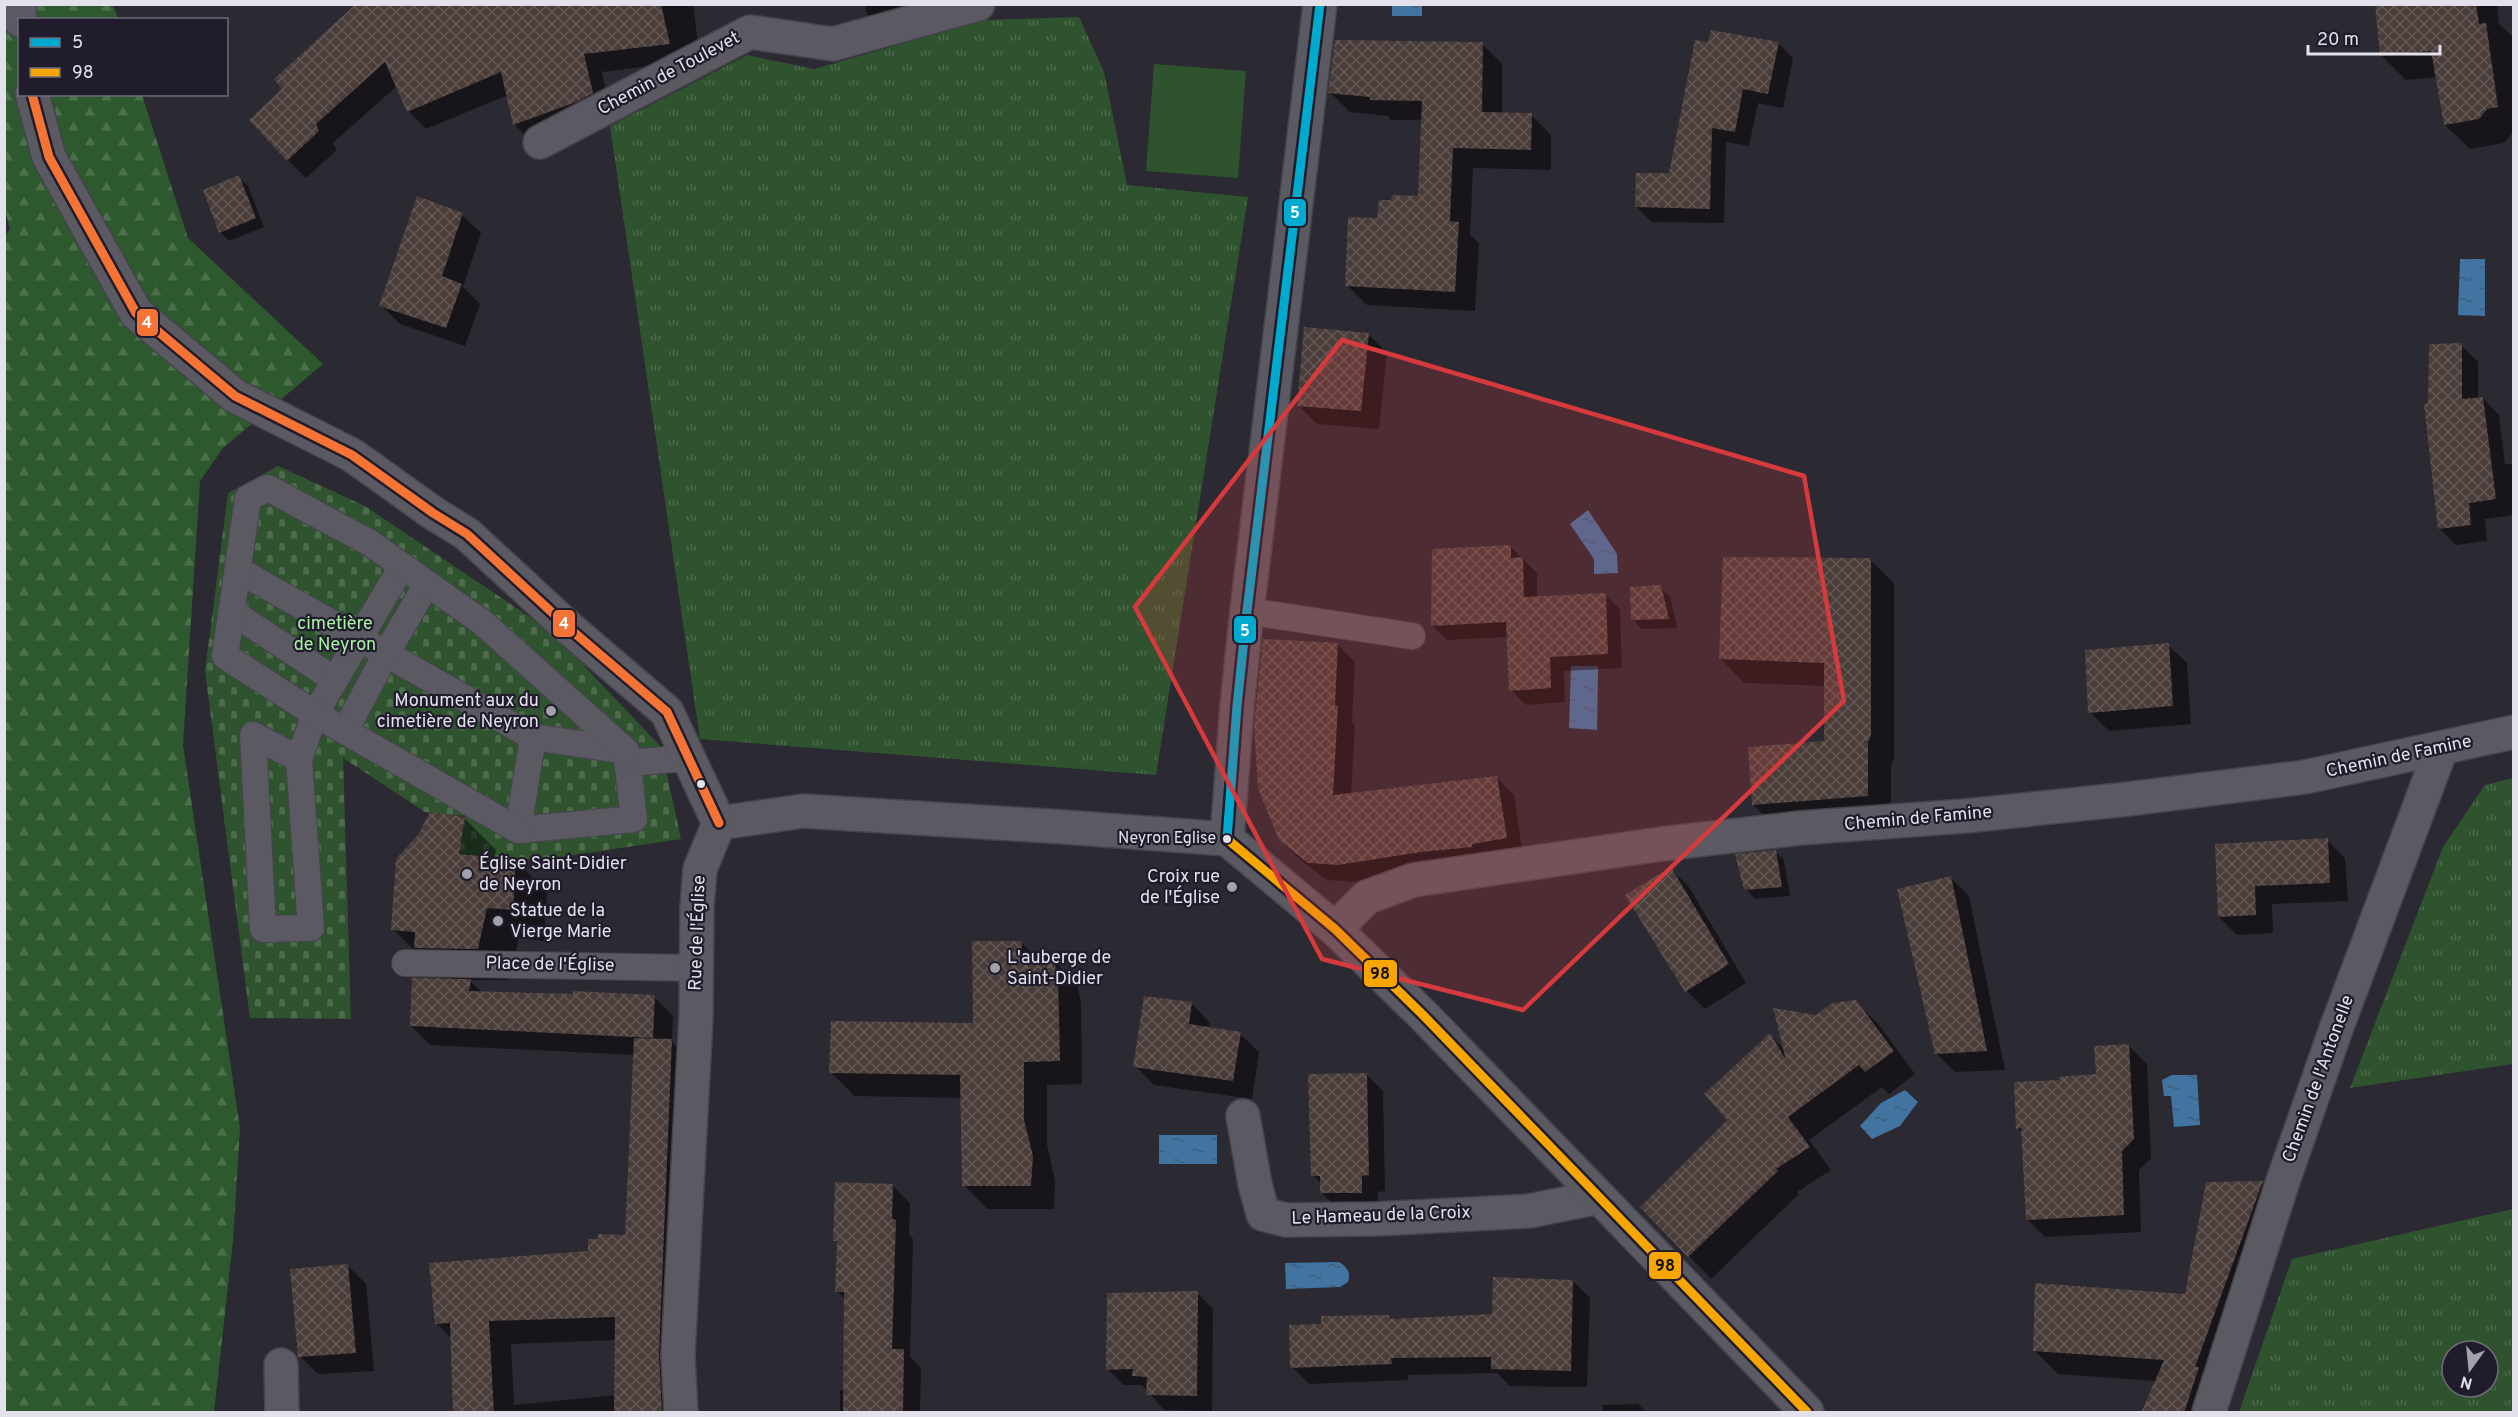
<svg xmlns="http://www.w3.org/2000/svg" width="2518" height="1417" font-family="Overpass,sans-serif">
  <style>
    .grass { fill: url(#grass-tufts); fill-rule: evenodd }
    .forest { fill: url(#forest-firs) }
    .cemetery { fill: url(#cemetery-stones) }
    .pitch { fill: #30532f }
    .water { fill: url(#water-ripples) }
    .shadow { fill: #0007; fill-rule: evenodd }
    .building { fill: url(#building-cross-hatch) }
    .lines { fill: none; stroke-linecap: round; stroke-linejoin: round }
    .lane-casing { stroke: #45444c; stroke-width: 28 }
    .street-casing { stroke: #45444c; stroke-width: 36 }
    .secondary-casing { stroke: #45444c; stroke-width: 36 }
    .lane { stroke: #5b5961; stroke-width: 26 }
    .street { stroke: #5b5961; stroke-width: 33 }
    .secondary { stroke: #5b5961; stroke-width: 33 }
    .bus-1-casing { stroke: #201c2c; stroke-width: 14 }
    .bus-2-casing { stroke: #201c2c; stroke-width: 14 }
    .bus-3-casing { stroke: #201c2c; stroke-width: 14 }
    .bus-1 { stroke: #00a9ce; stroke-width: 9 }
    .bus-2 { stroke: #f7a600; stroke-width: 9 }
    .bus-3 { stroke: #f57335; stroke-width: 9 }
    .marked { fill: #d73a3c; fill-opacity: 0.2; stroke: #d73a3c; stroke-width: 4.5; stroke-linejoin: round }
    .poi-dot { fill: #a3a1ab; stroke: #201c2c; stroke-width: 2 }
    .bus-dot { fill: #e3e1ec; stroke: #201c2c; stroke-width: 2 }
    .labels { text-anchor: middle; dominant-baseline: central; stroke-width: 4.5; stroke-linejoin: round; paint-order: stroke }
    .bus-label { font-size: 16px; fill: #e3e1ec; stroke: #201c2c; text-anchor: end }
    .street-label { font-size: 18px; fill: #e3e1ec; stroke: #201c2c }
    .park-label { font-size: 18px; fill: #aaf2a4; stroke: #201c2c }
    .poi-label { font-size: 18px; fill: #e3e1ec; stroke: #201c2c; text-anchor: start }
    .line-badge { stroke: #201c2c; stroke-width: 2 }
    .badge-label { font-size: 16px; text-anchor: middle; font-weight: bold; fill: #fff }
    .pale-badge-label { font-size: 16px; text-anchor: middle; font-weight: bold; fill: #111 }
  </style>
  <defs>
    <pattern id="grass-tufts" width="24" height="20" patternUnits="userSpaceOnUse" patternTransform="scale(1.5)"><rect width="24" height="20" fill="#30532f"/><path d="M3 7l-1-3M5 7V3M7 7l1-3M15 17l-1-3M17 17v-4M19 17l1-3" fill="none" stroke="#4e6b4d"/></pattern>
    <pattern id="forest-firs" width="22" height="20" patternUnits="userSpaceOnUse" patternTransform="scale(1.5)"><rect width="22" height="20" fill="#2e582d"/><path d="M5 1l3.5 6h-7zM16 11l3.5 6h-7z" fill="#4c704c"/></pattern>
    <pattern id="cemetery-stones" width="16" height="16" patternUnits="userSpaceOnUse" patternTransform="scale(1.5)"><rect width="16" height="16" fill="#30532f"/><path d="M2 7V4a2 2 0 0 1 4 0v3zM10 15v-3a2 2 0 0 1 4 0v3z" fill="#4e6b4d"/></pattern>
    <pattern id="water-ripples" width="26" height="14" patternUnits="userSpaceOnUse" patternTransform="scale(1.5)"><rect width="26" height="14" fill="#4174a0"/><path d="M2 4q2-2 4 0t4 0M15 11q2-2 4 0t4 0" fill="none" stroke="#425e78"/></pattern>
    <pattern id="building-cross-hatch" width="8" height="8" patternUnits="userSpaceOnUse" patternTransform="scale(1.5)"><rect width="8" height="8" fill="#493c39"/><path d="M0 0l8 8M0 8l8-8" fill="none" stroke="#635856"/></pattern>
  </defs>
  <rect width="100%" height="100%" fill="#2b2932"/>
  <g class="grass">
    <path d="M 1079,17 L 1104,72 L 1127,185 L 1248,197 L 1156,775 L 700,739 L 610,126 L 747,55 L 814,69 L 984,20 Z"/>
    <path d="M 2513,778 L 2513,1064 L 2350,1088 L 2443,847 L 2485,785 Z"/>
    <path d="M 2513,1209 L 2513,1412 L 2239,1412 L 2292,1259 ZM 2452,1351 L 2488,1351 L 2488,1387 L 2452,1387 Z"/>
  </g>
  <path class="forest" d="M 5,5 L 113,5 L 118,19 L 20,20 L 20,94 L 142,95 L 188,238 L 323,364 L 223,448 L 200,481 L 183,745 L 240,1128 L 233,1241 L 214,1412 L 5,1412 L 4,237 L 10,229 L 4,206 Z"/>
  <path class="cemetery" d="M 278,466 L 365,506 L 552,632 L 661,747 L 681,839 L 540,860 L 459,854 L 465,816 L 425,812 L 343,758 L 351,1019 L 250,1018 L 205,671 L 228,493 Z"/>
  <path class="pitch" d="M 1154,64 L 1246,71 L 1238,178 L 1146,171 Z"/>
  <g class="water">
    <rect x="1392" y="5" width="30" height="11"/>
    <path d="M 2460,259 L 2485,259 L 2485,316 L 2458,315 Z"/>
    <path d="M 1588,510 L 1617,554 L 1618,573 L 1594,574 L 1594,559 L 1570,524 Z"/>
    <path d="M 1571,666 L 1598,666 L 1597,730 L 1569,728 Z"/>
    <path d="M 2172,1075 L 2197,1075 L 2200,1125 L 2174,1127 L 2171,1096 L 2164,1096 L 2162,1080 Z"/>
    <path d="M 1905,1090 L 1918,1102 L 1900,1126 L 1872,1139 L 1860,1126 L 1881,1103 Z"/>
    <rect x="1159" y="1135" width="58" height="29"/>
    <path d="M 1339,1262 C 1347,1267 1351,1272 1348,1282 L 1340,1287 L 1286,1289 L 1285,1263 Z"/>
  </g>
  <g class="shadow">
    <path d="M 602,4 L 693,4 L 700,60 L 602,72 L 610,112 L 533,143 L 515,125 L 508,95 L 426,129 L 408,111 L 397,86 L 333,143 L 337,150 L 306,178 L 288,160 L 284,89 L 276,79 Z"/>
    <path d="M 865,4 L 971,4 L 884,32 L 867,15 Z"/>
    <path d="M 2376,4 L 2497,4 L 2499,24 L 2514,38 L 2514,131 L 2504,143 L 2470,149 L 2445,125 L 2437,77 L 2406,80 L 2381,55 Z"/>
    <path d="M 1778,43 L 1793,58 L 1783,108 L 1758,103 L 1749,146 L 1726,142 L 1724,223 L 1652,222 L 1637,207 L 1671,175 Z"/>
    <path d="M 1482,44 L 1502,64 L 1502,114 L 1531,115 L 1551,135 L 1551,170 L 1473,168 L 1470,235 L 1479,243 L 1475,311 L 1367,305 L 1347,285 L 1378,220 L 1419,198 L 1422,120 L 1391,120 L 1388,116 L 1350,112 L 1330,92 Z"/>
    <path d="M 239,177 L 248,186 L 264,227 L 229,241 L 220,232 Z"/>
    <path d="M 462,215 L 481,233 L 463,287 L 480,304 L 465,346 L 400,324 L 381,305 Z"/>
    <path d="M 1368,334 L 1387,353 L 1379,429 L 1317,424 L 1298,405 Z"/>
    <path d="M 2461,345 L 2478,362 L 2478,399 L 2483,398 L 2499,415 L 2505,464 L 2514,464 L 2514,515 L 2485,519 L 2487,541 L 2456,545 L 2439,528 L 2430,405 Z"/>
    <path d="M 1510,546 L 1537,573 L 1537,598 L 1605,595 L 1620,609 L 1622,668 L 1564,671 L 1565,702 L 1526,705 L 1511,690 L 1508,637 L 1447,640 L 1433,626 Z"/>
    <path d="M 1870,560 L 1894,583 L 1894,760 L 1891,765 L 1891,819 L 1777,828 L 1753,805 L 1825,743 L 1825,686 L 1744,683 L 1721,659 Z"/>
    <path d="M 1660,587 L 1670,596 L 1677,628 L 1642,629 L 1633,620 Z"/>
    <path d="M 1337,644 L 1355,662 L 1352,722 L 1355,725 L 1351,795 L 1497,778 L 1514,795 L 1523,855 L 1357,882 L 1327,880 L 1298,858 L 1280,840 Z"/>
    <path d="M 2168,645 L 2187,663 L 2191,724 L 2109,731 L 2090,712 Z"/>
    <path d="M 464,818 L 496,850 L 494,858 L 515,860 L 547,892 L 544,941 L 519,938 L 509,980 L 469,980 L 483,993 L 654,997 L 673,1016 L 672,1042 L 694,1063 L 683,1412 L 454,1412 L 452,1339 L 436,1323 L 626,1236 L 635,1055 L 430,1045 L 411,1026 L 448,980 L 430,961 L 425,961 L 393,929 ZM 616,1340 L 616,1395 L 514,1405 L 511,1344 Z"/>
    <path d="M 2327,840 L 2345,858 L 2348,901 L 2272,904 L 2273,933 L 2237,935 L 2219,917 L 2217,845 Z"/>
    <path d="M 1775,851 L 1784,860 L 1790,896 L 1755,899 L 1746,889 Z"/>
    <path d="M 1671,869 L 1689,887 L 1746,983 L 1705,1009 L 1687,991 Z"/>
    <path d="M 1951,878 L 1969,896 L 2005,1070 L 1955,1072 L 1936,1053 Z"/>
    <path d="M 1021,942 L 1039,960 L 1053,960 L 1077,984 L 1081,1002 L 1082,1084 L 1047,1085 L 1047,1144 L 1055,1181 L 1054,1209 L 987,1209 L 964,1185 L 962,1098 L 854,1096 L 831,1072 L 974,1025 Z"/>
    <path d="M 1856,1002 L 1879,1025 L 1915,1074 L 1889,1094 L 1882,1087 L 1809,1140 L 1831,1170 L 1797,1192 L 1799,1194 L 1711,1279 L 1642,1207 L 1729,1120 L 1770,1035 L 1785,1051 Z"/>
    <path d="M 1192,1004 L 1210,1023 L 1209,1028 L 1240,1034 L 1259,1052 L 1252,1099 L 1154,1085 L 1135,1066 Z"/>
    <path d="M 2129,1046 L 2147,1064 L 2151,1158 L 2139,1170 L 2141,1232 L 2045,1237 L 2027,1219 L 2023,1134 L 2018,1128 L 2061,1081 L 2097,1076 Z"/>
    <path d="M 1367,1075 L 1383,1091 L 1385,1191 L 1378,1192 L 1378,1209 L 1338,1209 L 1322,1193 L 1322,1184 L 1313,1175 Z"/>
    <path d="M 2207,1183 L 2263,1183 L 2286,1206 L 2215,1412 L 2143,1412 L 2156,1381 L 2058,1374 L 2034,1350 L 2187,1296 Z"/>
    <path d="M 892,1185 L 910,1203 L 909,1235 L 913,1239 L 910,1357 L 921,1368 L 920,1412 L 840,1412 L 840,1390 L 844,1390 L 846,1300 L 837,1291 L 838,1243 L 835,1240 Z"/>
    <path d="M 348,1266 L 366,1284 L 374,1371 L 318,1374 L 300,1356 Z"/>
    <path d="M 1573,1281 L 1590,1298 L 1587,1387 L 1510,1386 L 1497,1373 L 1408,1375 L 1408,1380 L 1309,1384 L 1292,1367 L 1323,1326 L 1388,1317 L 1392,1321 L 1494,1316 Z"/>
    <path d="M 1197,1293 L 1213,1309 L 1212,1411 L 1164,1410 L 1142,1385 L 1123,1385 L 1108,1369 Z"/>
    <path d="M 1638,1404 L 1646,1412 L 1603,1412 L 1602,1405 Z"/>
  </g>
  <g class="building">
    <path d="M 356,4 L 661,4 L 670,44 L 584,54 L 593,93 L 576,102 L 513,125 L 501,72 L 407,112 L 385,62 L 316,124 L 319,131 L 287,161 L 249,120 L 282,89 L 274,79 Z"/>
    <path d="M 2375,4 L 2476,4 L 2479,24 L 2486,23 L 2498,107 L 2487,109 L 2479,119 L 2444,125 L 2431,51 L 2380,56 Z"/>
    <path d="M 1711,30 L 1779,42 L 1768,94 L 1743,89 L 1735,132 L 1712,128 L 1710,209 L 1635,207 L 1636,173 L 1669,173 L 1695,40 L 1708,42 Z"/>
    <path d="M 1335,40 L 1483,42 L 1482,112 L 1532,113 L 1531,150 L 1453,148 L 1450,221 L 1459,222 L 1455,292 L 1345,286 L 1348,217 L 1377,218 L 1379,200 L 1391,200 L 1392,195 L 1418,196 L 1422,101 L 1370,100 L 1370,97 L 1328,93 Z"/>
    <path d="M 239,175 L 256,218 L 219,233 L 203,190 Z"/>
    <path d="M 417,196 L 463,213 L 442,276 L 462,284 L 446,328 L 379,306 Z"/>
    <path d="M 1304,327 L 1369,333 L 1361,411 L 1297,406 Z"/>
    <path d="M 2462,343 L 2462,399 L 2483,397 L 2496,499 L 2469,503 L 2471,525 L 2438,529 L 2424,404 L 2428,403 L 2429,344 Z"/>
    <path d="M 1511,545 L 1511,558 L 1523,557 L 1524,597 L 1606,593 L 1608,654 L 1550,657 L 1551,688 L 1509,691 L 1506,622 L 1431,626 L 1432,549 Z"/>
    <path d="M 1723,557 L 1871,558 L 1871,736 L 1868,741 L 1868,796 L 1752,805 L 1748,747 L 1824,741 L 1824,663 L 1719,659 Z"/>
    <path d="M 1661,585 L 1669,619 L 1631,620 L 1630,587 Z"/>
    <path d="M 1263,639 L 1338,643 L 1335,705 L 1338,706 L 1333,795 L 1497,776 L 1507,838 L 1472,844 L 1472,847 L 1421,852 L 1338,865 L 1308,863 L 1279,840 L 1258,788 L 1254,726 Z"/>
    <path d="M 2169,643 L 2173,706 L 2088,713 L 2085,650 Z"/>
    <path d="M 430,812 L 465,817 L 459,854 L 516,859 L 513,910 L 487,908 L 478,949 L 414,948 L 415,932 L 391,930 L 396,859 L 418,835 Z"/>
    <path d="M 2328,838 L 2330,883 L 2255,886 L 2256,915 L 2218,917 L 2215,844 Z"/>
    <path d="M 1776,850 L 1782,887 L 1744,890 L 1735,854 Z"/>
    <path d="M 1671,867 L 1729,964 L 1685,992 L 1625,895 Z"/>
    <path d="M 1951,876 L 1978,1006 L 1987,1051 L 1935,1054 L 1897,889 Z"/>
    <path d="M 972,941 L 1022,941 L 1021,959 L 1054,959 L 1058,977 L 1060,1061 L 1024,1062 L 1024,1120 L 1033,1156 L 1031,1186 L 962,1186 L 960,1075 L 829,1073 L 831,1021 L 973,1023 Z"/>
    <path d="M 412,978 L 471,979 L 469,991 L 573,994 L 573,991 L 655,995 L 653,1038 L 410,1026 Z"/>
    <path d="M 1144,996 L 1192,1002 L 1189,1024 L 1241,1032 L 1233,1081 L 1133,1067 Z"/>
    <path d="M 1856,1000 L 1894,1051 L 1865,1072 L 1859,1065 L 1788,1117 L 1810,1147 L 1776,1169 L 1778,1171 L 1688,1257 L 1640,1207 L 1727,1120 L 1704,1094 L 1770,1033 L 1786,1060 L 1773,1008 L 1816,1015 L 1832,1003 Z"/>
    <path d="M 634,1038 L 672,1039 L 659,1354 L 662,1413 L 614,1413 L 615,1317 L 489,1321 L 494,1413 L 453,1413 L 450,1323 L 435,1324 L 429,1263 L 588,1251 L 588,1239 L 598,1239 L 598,1234 L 625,1235 Z"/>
    <path d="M 2129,1044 L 2134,1139 L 2122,1151 L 2124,1215 L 2026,1220 L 2021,1128 L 2016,1129 L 2014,1082 L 2059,1080 L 2059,1077 L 2096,1074 L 2094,1046 Z"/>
    <path d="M 1367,1073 L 1369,1175 L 1362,1176 L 1362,1193 L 1320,1193 L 1320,1176 L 1311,1176 L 1308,1074 Z"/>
    <path d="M 2263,1181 L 2195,1367 L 2199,1367 L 2184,1413 L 2141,1413 L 2164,1360 L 2033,1351 L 2035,1283 L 2185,1294 L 2206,1182 Z"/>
    <path d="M 835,1182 L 893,1184 L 892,1219 L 896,1220 L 892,1349 L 904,1349 L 903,1411 L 843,1413 L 844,1292 L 835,1292 L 837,1241 L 833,1241 Z"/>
    <path d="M 348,1264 L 356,1353 L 298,1357 L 290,1269 Z"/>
    <path d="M 1493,1277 L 1573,1280 L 1571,1371 L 1491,1369 L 1491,1357 L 1391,1358 L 1392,1364 L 1290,1368 L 1289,1325 L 1321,1324 L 1321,1316 L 1389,1315 L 1390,1319 L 1492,1314 Z"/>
    <path d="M 1198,1291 L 1197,1396 L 1146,1395 L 1147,1377 L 1132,1376 L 1133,1369 L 1106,1370 L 1107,1293 Z"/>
  </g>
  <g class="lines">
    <g class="lane-casing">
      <g id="lane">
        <path d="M 238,570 L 533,737"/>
        <path d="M 1247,611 L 1412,636"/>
        <path d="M 232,612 L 335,680"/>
        <path d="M 345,731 L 386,654 L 427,584"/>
        <path d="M 533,737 L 626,751 L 634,819 L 518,830 Z"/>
        <path d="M 299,759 L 253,735 L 263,929 L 311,928 L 299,759 L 315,714 L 402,566"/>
        <path d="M 628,763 L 688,758"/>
        <path d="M 518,830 L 315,714 L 225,656 L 248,498 L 268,488 L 370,543 L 483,623 L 626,751"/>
        <path d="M 405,963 L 695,968"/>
      </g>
    </g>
    <g class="street-casing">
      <g id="street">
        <path d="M 16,4 L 19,7 L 20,20"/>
        <path d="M 32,94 L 49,157 L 136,313 L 235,396 L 352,455 L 433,513 L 467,534 L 570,629 L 667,712 L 719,823"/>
        <path d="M 540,142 L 750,32 L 833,44 L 978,4"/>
        <path d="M 719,823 L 803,811 L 1064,827 L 1227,839"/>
        <path d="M 1335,929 L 1367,897 L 1414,880 L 1661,844 L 1800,828 L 1965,816 L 2128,799 L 2305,777 L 2514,732"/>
        <path d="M 1243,1116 L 1255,1184 L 1263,1214 L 1286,1220 L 1376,1219 L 1529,1211 L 1599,1197"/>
        <path d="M 281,1365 L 282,1412"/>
        <path d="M 681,1412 L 678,1355 L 696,1017 L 697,907 L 700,869 L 719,823"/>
        <path d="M 2209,1412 L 2283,1181 L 2336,1029 L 2441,749"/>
      </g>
    </g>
    <g class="secondary-casing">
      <path id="secondary" d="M 1320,4 L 1247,611 L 1237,706 L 1227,839 L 1335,929 L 1424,1016 L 1807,1412"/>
    </g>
    <use href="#lane" class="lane"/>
    <use href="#street" class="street"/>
    <use href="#secondary" class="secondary"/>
    <g class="bus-1-casing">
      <path id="bus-1" d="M 1227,839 L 1237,706 L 1247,611 L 1320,4"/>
    </g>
    <g class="bus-2-casing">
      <path id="bus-2" d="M 1227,839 L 1335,929 L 1424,1016 L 1807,1412"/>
    </g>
    <g class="bus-3-casing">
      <path id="bus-3" d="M 32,94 L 49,157 L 136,313 L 235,396 L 352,455 L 433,513 L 467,534 L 570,629 L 667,712 L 719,823"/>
    </g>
    <use href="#bus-1" class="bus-1"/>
    <use href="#bus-2" class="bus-2"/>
    <use href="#bus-3" class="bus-3"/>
  </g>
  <path class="marked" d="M 1342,340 L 1804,476 L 1844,701 L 1523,1010 L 1322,959 L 1135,607 Z"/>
  <g class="poi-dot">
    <circle cx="551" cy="711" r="6"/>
    <circle cx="467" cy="874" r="6"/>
    <circle cx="1232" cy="887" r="6"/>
    <circle cx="498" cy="921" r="6"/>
    <circle cx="995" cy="968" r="6"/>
  </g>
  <g class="bus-dot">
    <circle cx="701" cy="784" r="5"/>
    <circle cx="1227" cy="839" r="5"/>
  </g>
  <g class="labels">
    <g class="bus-label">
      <text x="1216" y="839">Neyron Eglise</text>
    </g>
    <g class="street-label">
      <text transform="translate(669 74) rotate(-28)">Chemin de Toulevet</text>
      <text transform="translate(2399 757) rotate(-12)">Chemin de Famine</text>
      <text transform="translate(1918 819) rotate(-5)">Chemin de Famine</text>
      <text transform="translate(698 933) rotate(-88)">Rue de l'Église</text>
      <text transform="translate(550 965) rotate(1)">Place de l'Église</text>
      <text transform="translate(2319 1079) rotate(-70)">Chemin de l'Antonelle</text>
      <text transform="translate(1381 1216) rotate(-2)">Le Hameau de la Croix</text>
    </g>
    <g class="park-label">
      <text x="335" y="624">cimetière<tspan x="335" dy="21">de Neyron</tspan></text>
    </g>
    <g class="poi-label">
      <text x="539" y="701" text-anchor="end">Monument aux du<tspan x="539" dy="21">cimetière de Neyron</tspan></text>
      <text x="479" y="864">Église Saint-Didier<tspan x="479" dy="21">de Neyron</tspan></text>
      <text x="1220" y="877" text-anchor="end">Croix rue<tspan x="1220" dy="21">de l'Église</tspan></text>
      <text x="510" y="911">Statue de la<tspan x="510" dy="21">Vierge Marie</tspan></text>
      <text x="1007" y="958">L'auberge de<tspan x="1007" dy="21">Saint-Didier</tspan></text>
    </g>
  </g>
  <g class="line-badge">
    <rect x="1283" y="198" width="24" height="29" rx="6" fill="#00a9ce"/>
    <rect x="136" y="308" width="23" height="29" rx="6" fill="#f57335"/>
    <rect x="552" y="609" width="24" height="29" rx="6" fill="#f57335"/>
    <rect x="1233" y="615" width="24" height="29" rx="6" fill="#00a9ce"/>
    <rect x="1363" y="959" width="35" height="29" rx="6" fill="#f7a600"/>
    <rect x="1648" y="1251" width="34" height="29" rx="6" fill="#f7a600"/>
  </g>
  <g class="badge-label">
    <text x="1295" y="218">5</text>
    <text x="147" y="328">4</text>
    <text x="564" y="629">4</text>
    <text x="1245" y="636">5</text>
  </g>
  <g class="pale-badge-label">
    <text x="1380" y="979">98</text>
    <text x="1665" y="1271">98</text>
  </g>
  <rect width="2518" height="1417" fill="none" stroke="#e3e1ec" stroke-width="12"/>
  <rect x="18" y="18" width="210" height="78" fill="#201c2c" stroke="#6e6b79" stroke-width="1.5"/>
  <rect x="30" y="38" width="30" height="9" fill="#00a9ce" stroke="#6e6b79" stroke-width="1.5"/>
  <text x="72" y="48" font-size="18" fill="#e3e1ec">5</text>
  <rect x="30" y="68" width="30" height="9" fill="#f7a600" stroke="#6e6b79" stroke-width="1.5"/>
  <text x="72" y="78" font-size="18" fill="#e3e1ec">98</text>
  <g transform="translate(2470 1369) rotate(195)"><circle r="28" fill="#201c2c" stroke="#6e6b79" stroke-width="1.5"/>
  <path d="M0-4.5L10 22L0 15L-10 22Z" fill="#a3a1ab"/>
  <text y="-9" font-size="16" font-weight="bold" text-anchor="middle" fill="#e3e1ec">N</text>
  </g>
  <path d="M2308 45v9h132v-9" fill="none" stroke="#e3e1ec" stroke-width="3"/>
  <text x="2317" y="45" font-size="18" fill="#e3e1ec" stroke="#201c2c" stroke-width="4.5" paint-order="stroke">20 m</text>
</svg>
